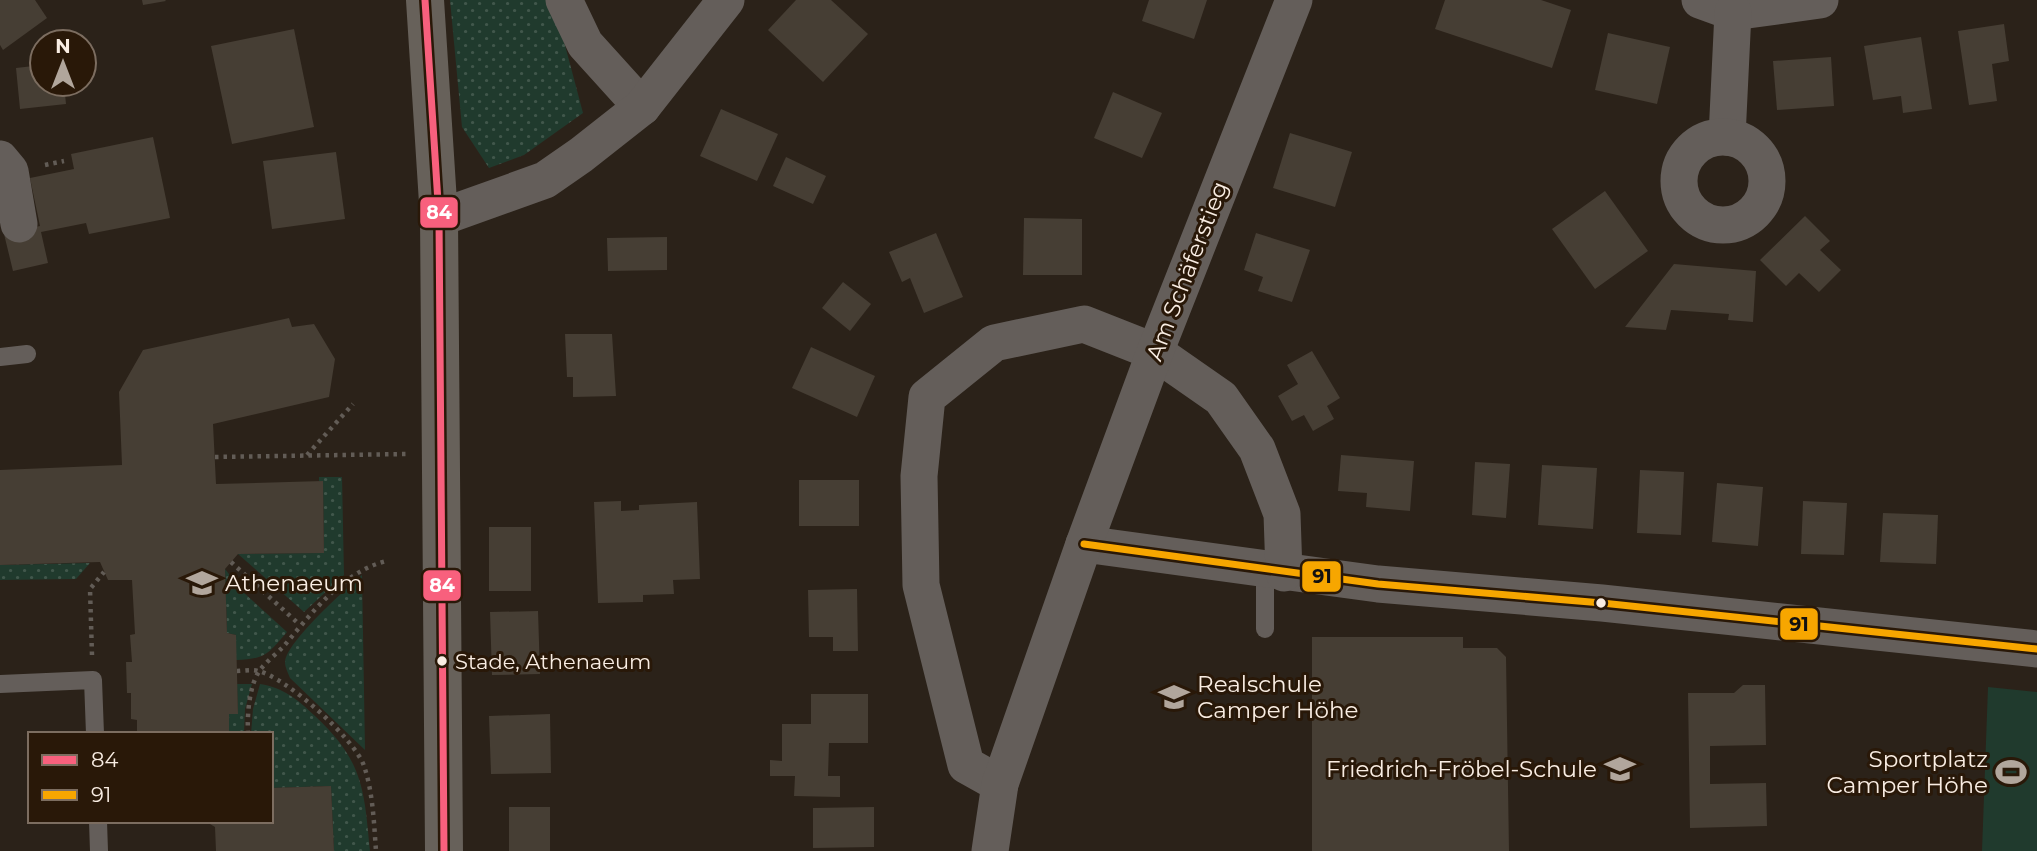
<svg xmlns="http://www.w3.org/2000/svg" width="2037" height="851" font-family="Montserrat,sans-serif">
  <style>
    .green { fill: url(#green-dots) }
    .pitch { fill: #203a2d }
    .building { fill: #463e34 }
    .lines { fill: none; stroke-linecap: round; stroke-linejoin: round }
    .path { stroke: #625c56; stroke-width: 4.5; stroke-dasharray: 3.5 5; stroke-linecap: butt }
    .service { stroke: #645e5a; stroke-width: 18 }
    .minor { stroke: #645e5a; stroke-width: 37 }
    .secondary { stroke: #67615a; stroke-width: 38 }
    .bus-1-casing { stroke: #291808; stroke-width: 12 }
    .bus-2-casing { stroke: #291808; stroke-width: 12 }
    .bus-1 { stroke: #f8607d; stroke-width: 7 }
    .bus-2 { stroke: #f7a600; stroke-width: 7 }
    .bus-dot { fill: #f9ede3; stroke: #291808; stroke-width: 2.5 }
    .labels { text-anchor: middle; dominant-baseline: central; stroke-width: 6; stroke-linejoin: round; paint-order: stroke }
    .bus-label { font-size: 21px; fill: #f9ede3; stroke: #291808; text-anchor: start }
    .street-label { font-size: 23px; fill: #f9ede3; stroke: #291808 }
    .poi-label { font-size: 23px; fill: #f9ede3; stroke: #291808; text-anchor: start }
    .line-badge { stroke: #291808; stroke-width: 2.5 }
    .badge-label { font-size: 19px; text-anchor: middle; font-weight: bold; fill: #fff }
    .pale-badge-label { font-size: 19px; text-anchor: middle; font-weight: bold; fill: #111 }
  </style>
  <defs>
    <pattern id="green-dots" width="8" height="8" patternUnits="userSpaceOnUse" patternTransform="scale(1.75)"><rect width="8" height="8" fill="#203a2d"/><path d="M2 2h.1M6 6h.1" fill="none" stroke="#41574b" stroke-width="1.8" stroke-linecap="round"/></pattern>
  </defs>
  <rect width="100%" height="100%" fill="#2b2219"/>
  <g class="green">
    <path d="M 450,0 L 553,0 L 583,113 L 524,155 L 489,168 L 462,127 Z"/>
    <path d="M 319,477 L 342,477 L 344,575 L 304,612 L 238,554 L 324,553 L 323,482 L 319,481 Z"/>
    <path d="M 90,563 L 76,579 L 0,580 L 0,565 Z"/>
    <path d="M 225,569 L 243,592 L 287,632 C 268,654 266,659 236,660 L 236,635 L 227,633 Z"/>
    <path d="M 362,575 L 365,750 L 290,678 C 288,673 285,667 285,662 C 287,641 345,590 362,575 Z"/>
    <path d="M 237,684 L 252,684 L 245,709 L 244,734 L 229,734 L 229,714 L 238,713 Z"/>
    <path d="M 260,684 C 284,688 297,699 315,716 C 363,761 364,788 370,851 L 334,851 L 331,786 L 271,788 L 271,734 L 251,734 L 253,709 Z"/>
  </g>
  <path class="pitch" d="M 1988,687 L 2037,692 L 2037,851 L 1982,851 Z"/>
  <g class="building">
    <path d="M 0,0 L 35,0 L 47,18 L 3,50 L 0,45 Z"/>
    <path d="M 142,0 L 165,0 L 166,1 L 143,5 Z"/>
    <path d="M 796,0 L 831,0 L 868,34 L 823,82 L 768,30 Z"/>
    <path d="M 1149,0 L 1207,0 L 1194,39 L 1142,21 Z"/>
    <path d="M 1445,0 L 1541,0 L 1571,10 L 1552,68 L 1435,29 Z"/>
    <path d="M 2004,24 L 2009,61 L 1992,64 L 1997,101 L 1969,105 L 1958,31 Z"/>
    <path d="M 294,29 L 314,127 L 232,144 L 211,46 Z"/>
    <path d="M 1608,33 L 1670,47 L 1657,104 L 1595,90 Z"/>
    <path d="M 1921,37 L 1932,109 L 1903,113 L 1901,96 L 1873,100 L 1864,46 Z"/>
    <path d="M 1831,57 L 1834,106 L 1777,110 L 1773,61 Z"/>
    <path d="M 42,65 L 42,84 L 64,84 L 66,104 L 20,109 L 16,68 Z"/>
    <path d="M 1113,92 L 1162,113 L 1142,158 L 1094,138 Z"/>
    <path d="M 721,109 L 778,134 L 757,181 L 700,156 Z"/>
    <path d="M 1290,133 L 1352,152 L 1335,207 L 1273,188 Z"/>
    <path d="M 153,137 L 170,218 L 89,234 L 86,223 L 41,232 L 48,263 L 13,271 L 4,234 L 40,226 L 30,178 L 74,169 L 71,154 Z"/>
    <path d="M 336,152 L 345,219 L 272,229 L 263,161 Z"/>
    <path d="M 786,157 L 826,176 L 813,204 L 773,186 Z"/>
    <path d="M 1605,191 L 1648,251 L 1595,289 L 1552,229 Z"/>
    <path d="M 1805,216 L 1830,241 L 1820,250 L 1841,270 L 1819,292 L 1799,273 L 1786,286 L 1760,260 Z"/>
    <path d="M 1024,218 L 1082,219 L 1082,275 L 1023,275 Z"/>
    <path d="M 936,233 L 963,297 L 924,313 L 910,278 L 902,282 L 889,252 Z"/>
    <path d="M 1256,233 L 1310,250 L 1292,302 L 1258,291 L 1263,277 L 1244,270 Z"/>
    <path d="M 667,237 L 667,270 L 608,271 L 607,238 Z"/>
    <path d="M 1674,264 L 1756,271 L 1753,322 L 1728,320 L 1729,314 L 1671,310 L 1666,330 L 1625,327 Z"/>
    <path d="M 843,282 L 871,304 L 850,331 L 822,308 Z"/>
    <path d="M 289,318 L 292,327 L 314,324 L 335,359 L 329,397 L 213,424 L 216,484 L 323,481 L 324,553 L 238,554 L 225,569 L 227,633 L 236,635 L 238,714 L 229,714 L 229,734 L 137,734 L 137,720 L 131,719 L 131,693 L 127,693 L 126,662 L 132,662 L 130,635 L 135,634 L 132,580 L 108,580 L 100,562 L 0,565 L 0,470 L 122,465 L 119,392 L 143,350 Z"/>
    <path d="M 565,334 L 612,334 L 616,396 L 573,397 L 573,377 L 567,377 Z"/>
    <path d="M 811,347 L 875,376 L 857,417 L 792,388 Z"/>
    <path d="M 1312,351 L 1340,398 L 1327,406 L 1334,419 L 1313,431 L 1304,415 L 1292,421 L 1278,396 L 1298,384 L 1287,365 Z"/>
    <path d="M 1341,455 L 1414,461 L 1410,511 L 1366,507 L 1367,493 L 1338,491 Z"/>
    <path d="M 1475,462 L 1510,464 L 1506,518 L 1472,515 Z"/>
    <path d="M 1542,465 L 1597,468 L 1593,529 L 1538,525 Z"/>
    <path d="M 1640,470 L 1684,472 L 1681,535 L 1637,533 Z"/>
    <rect x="799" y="480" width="60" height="46"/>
    <path d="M 1717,483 L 1763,487 L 1758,546 L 1712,542 Z"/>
    <path d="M 621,501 L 621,511 L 639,510 L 639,505 L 697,502 L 700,579 L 673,580 L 674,594 L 643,595 L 643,602 L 598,603 L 594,502 Z"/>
    <path d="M 1803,501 L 1847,503 L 1844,555 L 1801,554 Z"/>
    <path d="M 1883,513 L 1938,515 L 1936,564 L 1880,562 Z"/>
    <rect x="489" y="527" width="42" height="64"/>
    <path d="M 857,589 L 858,651 L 833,651 L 833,637 L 809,637 L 808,590 Z"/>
    <path d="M 538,611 L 540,674 L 492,675 L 490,612 Z"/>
    <path d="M 1312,637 L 1463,637 L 1463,648 L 1497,648 L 1506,657 L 1509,851 L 1312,851 Z"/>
    <path d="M 1743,685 L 1765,685 L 1766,745 L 1710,746 L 1710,784 L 1766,783 L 1767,826 L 1690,828 L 1688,693 L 1734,693 Z"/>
    <path d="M 811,694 L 868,694 L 868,743 L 829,743 L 828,776 L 840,776 L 840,797 L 794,796 L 795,776 L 770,776 L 770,760 L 782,761 L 782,724 L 811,724 Z"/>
    <path d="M 550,714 L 551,773 L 491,774 L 489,716 Z"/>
    <path d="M 331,786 L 334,851 L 216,851 L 215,827 L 205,821 L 271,821 L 271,788 Z"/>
    <rect x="509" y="807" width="41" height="44"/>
    <path d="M 874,807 L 874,847 L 813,848 L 813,808 Z"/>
  </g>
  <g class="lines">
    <g class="path">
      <path d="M 45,165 L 64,161"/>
      <path d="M 307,455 L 353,404"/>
      <path d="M 215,457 L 406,454"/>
      <path d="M 231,562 L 300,625"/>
      <path d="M 92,655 L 90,589 L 104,572"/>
      <path d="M 237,671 C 243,671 252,669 258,671 C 286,677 355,739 364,766 C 373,792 374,824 376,851"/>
      <path d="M 248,734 C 247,716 249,685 260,670 C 266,662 276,654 283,647 C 312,613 341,573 386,561"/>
    </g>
    <g class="service">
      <path d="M 0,357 L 27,354"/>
      <path d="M 1265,570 L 1265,629"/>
      <path d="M 0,684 L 93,680 L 95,734"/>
      <path d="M 98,821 L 99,851"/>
    </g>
    <g class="minor">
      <path d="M 564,0 L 585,44 L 642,107"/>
      <path d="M 1700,0 L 1733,12 L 1820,0"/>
      <path d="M 1727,137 L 1733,12"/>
      <circle cx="1723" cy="181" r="44"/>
      <path d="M 0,159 L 10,171 L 19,224"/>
      <path d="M 439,218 L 545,180 L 581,155 L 642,107 L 726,0"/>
      <path d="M 1084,544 L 1378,584 L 1602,603 L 2037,649"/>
      <path d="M 1000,784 L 966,765 L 921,585 L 919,476 L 927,397 L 994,343 L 1084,324 L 1155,352 L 1221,398 L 1257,449 L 1282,514 L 1284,573"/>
      <path d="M 990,851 L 1000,784 L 1084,544 L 1155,352 L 1294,0"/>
    </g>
    <path class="secondary" d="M 425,0 L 439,218 L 444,851"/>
    <g class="bus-1-casing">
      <path id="bus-1" d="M 425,0 L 439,218 L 444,851"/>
    </g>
    <g class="bus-2-casing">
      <path id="bus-2" d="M 1084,544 L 1378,584 L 1602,603 L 2037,649"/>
    </g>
    <use href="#bus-1" class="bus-1"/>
    <use href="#bus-2" class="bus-2"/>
  </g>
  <defs>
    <g id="school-bare" transform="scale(2.415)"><path d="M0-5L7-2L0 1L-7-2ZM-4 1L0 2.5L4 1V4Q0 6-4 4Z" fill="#b1a69c" stroke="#291808" stroke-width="2.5" paint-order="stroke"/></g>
    <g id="stadium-bare" transform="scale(2.415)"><path d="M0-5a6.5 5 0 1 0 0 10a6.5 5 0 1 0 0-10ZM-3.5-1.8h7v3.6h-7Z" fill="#b1a69c" stroke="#291808" stroke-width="2.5" paint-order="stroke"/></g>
  </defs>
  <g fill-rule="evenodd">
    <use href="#school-bare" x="202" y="583"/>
    <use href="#school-bare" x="1174" y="697"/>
    <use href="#school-bare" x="1620" y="769"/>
    <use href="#stadium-bare" x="2011" y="772"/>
  </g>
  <g class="bus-dot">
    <circle cx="1601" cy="603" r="6"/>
    <circle cx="442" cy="661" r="6"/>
  </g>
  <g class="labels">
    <g class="bus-label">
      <text x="455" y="661">Stade, Athenaeum</text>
    </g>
    <g class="street-label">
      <text transform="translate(1187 271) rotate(-69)">Am Schäferstieg</text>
    </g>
    <g class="poi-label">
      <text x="225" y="583">Athenaeum</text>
      <text x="1197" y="684">Realschule<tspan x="1197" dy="26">Camper Höhe</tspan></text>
      <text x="1988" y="759" text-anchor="end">Sportplatz<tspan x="1988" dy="26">Camper Höhe</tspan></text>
      <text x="1597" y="769" text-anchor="end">Friedrich-Fröbel-Schule</text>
    </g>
  </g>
  <g class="line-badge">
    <rect x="419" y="196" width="40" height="33" rx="7" fill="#f8607d"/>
    <rect x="1301" y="560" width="41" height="33" rx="7" fill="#f7a600"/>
    <rect x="422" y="569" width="40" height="33" rx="7" fill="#f8607d"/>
    <rect x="1779" y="607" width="40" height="34" rx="7" fill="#f7a600"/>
  </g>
  <g class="badge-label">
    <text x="439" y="219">84</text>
    <text x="442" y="592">84</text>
  </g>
  <g class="pale-badge-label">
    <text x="1322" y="583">91</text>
    <text x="1799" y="631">91</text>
  </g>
  <rect x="28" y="732" width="245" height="91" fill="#291808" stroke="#7c6d60" stroke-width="2"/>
  <rect x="42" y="755" width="35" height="10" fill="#f8607d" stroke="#7c6d60" stroke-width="2"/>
  <text x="91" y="767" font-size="21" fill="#f9ede3">84</text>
  <rect x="42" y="790" width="35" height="10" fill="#f7a600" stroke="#7c6d60" stroke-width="2"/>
  <text x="91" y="802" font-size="21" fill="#f9ede3">91</text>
  <g transform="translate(63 63)"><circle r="33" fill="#291808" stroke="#7c6d60" stroke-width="2"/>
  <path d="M0-5L12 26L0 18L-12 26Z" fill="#b1a69c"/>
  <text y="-10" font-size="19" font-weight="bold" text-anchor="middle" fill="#f9ede3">N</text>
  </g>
</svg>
